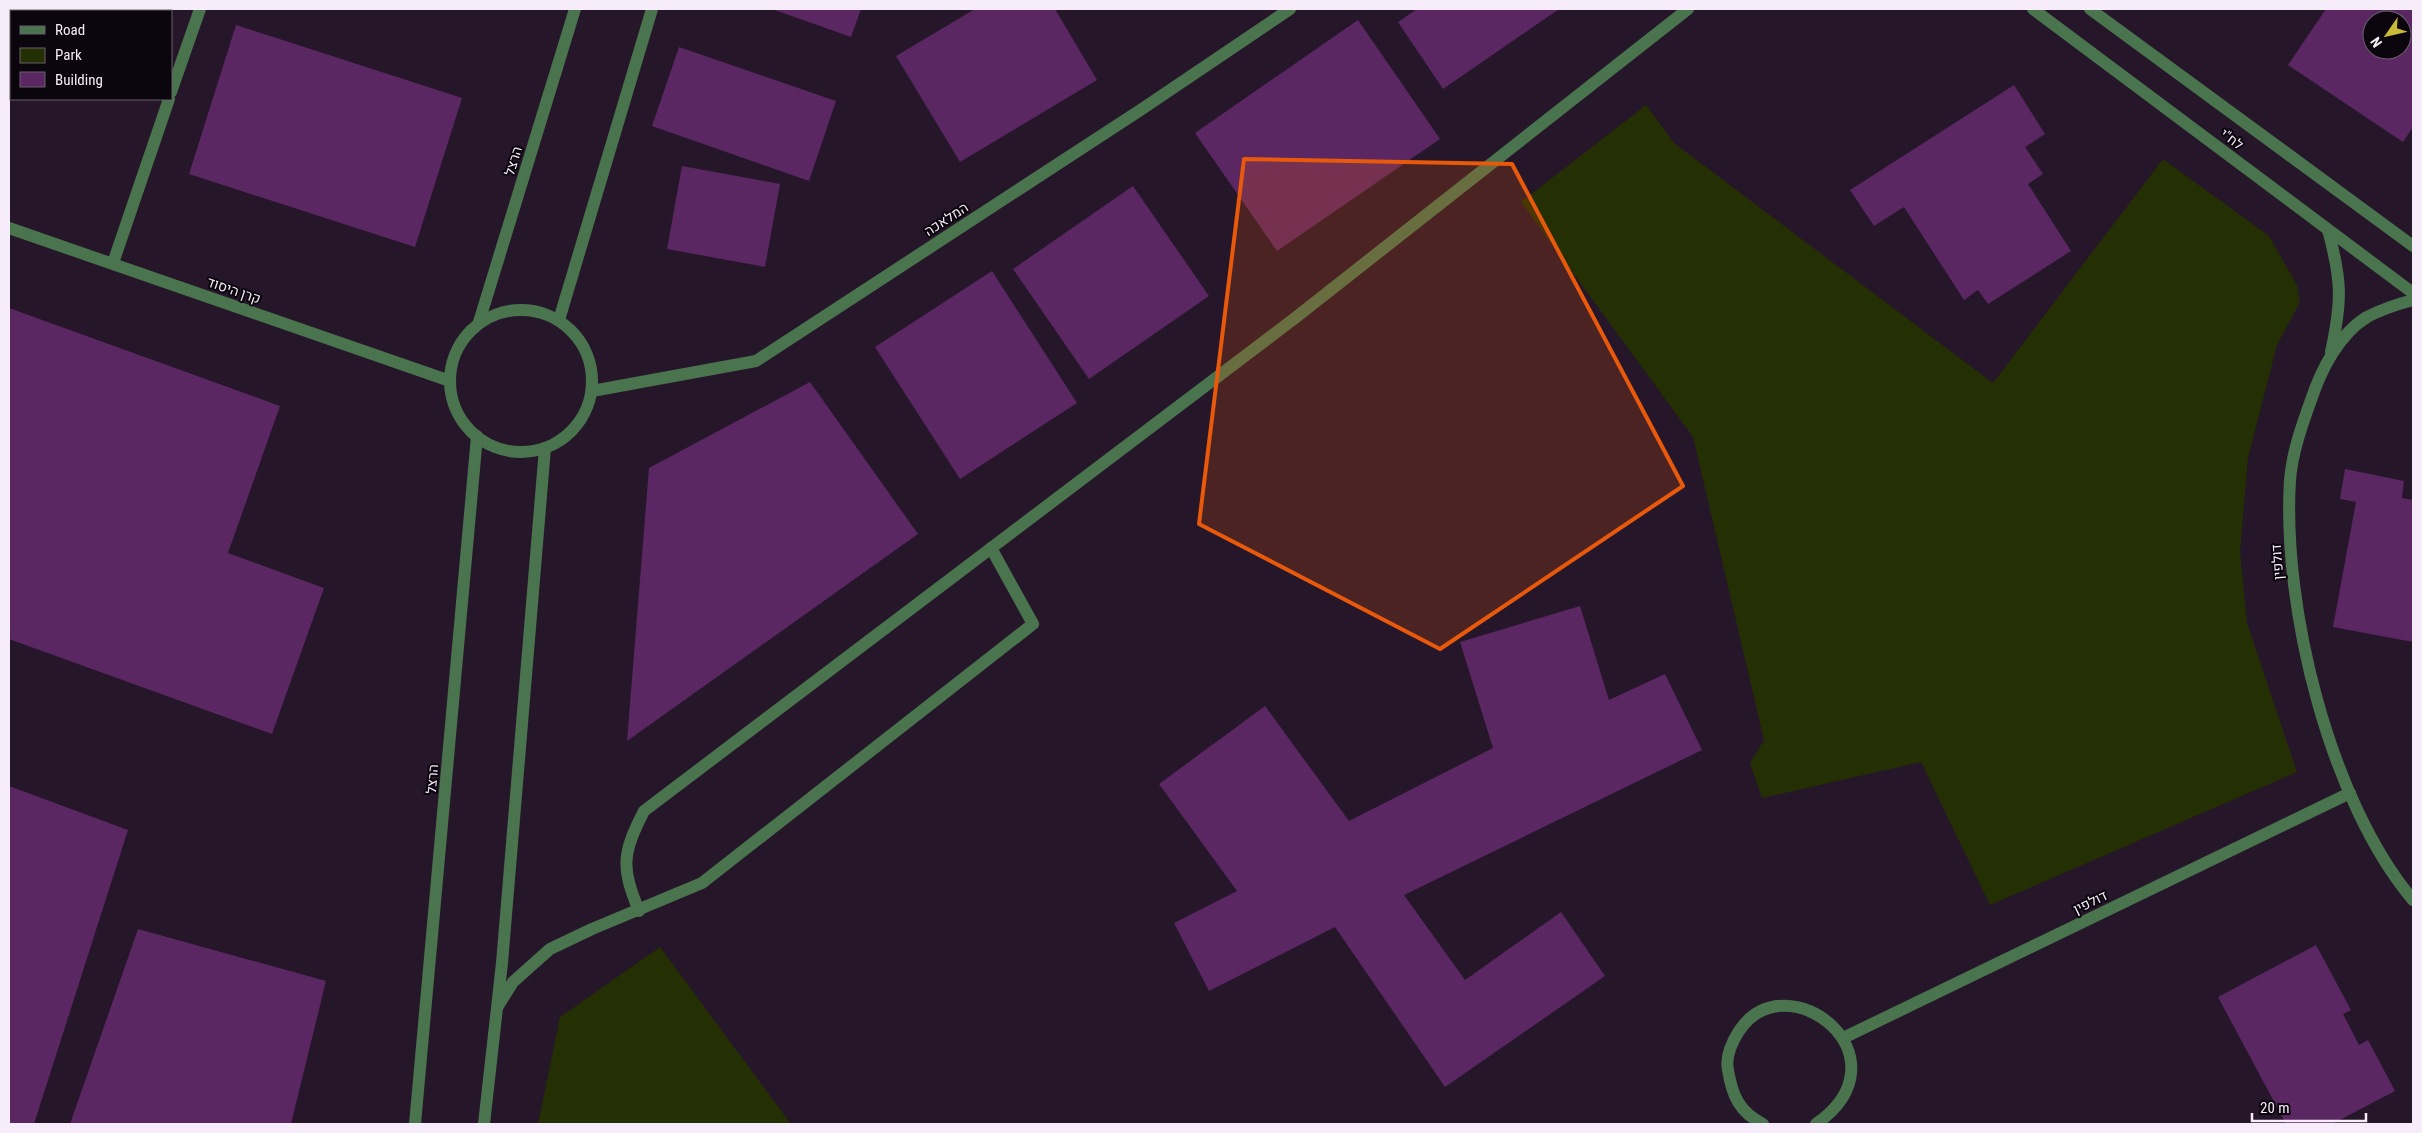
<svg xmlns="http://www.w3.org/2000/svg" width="2422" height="1133" font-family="'Roboto Condensed',Heebo,sans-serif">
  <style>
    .green { fill: #242f03 }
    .building { fill: #5a2763; fill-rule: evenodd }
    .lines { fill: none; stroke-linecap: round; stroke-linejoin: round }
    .service { stroke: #49744d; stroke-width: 12 }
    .minor { stroke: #49744d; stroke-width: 12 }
    .tertiary { stroke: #49744d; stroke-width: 12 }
    .marked { fill: #e8590c; fill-opacity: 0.2; stroke: #e8590c; stroke-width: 4; stroke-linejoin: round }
    .labels { text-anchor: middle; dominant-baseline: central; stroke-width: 4; stroke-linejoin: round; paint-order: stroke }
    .street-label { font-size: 14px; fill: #f7ecfa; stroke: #0b050d }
  </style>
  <rect width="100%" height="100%" fill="#26162a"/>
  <g class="green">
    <path d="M 1646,105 L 1674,143 L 1993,383 L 2163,159 L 2269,236 L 2297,285 L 2300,302 L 2277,345 L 2248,458 L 2240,552 L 2247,623 L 2297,772 L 1990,905 L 1921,762 L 1762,798 L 1750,763 L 1764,740 L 1693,437 L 1521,202 Z"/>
    <path d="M 660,947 L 791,1124 L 538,1124 L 560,1017 Z"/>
  </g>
  <g class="building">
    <path d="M 772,9 L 861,9 L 851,37 Z"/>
    <path d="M 975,9 L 1055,9 L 1097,80 L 960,162 L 896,56 Z"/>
    <path d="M 1417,9 L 1559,9 L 1443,89 L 1398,22 Z"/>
    <path d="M 2326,9 L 2413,9 L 2413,127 L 2403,142 L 2288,65 ZM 2372,20 L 2402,20 L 2402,50 L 2372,50 Z"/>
    <path d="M 1358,20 L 1440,139 L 1277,251 L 1195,133 Z"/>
    <path d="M 236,25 L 462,98 L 415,247 L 189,174 Z"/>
    <path d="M 679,47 L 836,101 L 809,181 L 652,126 Z"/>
    <path d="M 2014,85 L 2045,134 L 2025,147 L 2043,174 L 2028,184 L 2071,251 L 1988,304 L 1978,290 L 1964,300 L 1904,207 L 1874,226 L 1850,190 Z"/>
    <path d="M 682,166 L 780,184 L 765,267 L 667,249 Z"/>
    <path d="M 1133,186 L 1209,296 L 1089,379 L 1013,269 Z"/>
    <path d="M 992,271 L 1077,403 L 960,479 L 875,347 Z"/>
    <path d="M 9,308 L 280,406 L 228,553 L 324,588 L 272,734 L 9,639 Z"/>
    <path d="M 810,382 L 918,534 L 627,741 L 649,468 Z"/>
    <path d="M 2345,469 L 2404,481 L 2402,498 L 2413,500 L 2413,642 L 2333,627 L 2356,502 L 2340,499 Z"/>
    <path d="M 1580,606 L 1609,700 L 1665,674 L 1702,750 L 1404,895 L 1465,980 L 1561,912 L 1605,976 L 1445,1087 L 1335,927 L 1209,991 L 1174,923 L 1237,891 L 1159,784 L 1265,706 L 1349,821 L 1493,748 L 1460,642 Z"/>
    <path d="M 9,786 L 128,830 L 34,1124 L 9,1124 Z"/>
    <path d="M 138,929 L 326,981 L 291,1124 L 70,1124 Z"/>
    <path d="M 2316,945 L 2351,1010 L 2343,1014 L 2359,1045 L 2368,1040 L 2395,1091 L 2332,1124 L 2286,1124 L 2218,997 Z"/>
  </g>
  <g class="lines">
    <g class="service">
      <path d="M 639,911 C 621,867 622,854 644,811 L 1295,318 L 1688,9"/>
      <path d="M 498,1006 L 513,982 L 550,949 L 592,929 L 702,883 L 1033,624 L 991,548"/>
    </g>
    <g class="minor">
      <path d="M 171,92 L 200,9"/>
      <path d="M 9,228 L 450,381"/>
      <path d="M 2328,230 C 2342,281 2342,301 2331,352"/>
      <path d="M 113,263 L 169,99"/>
      <path d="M 2413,300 C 2398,304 2382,309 2367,317 C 2339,334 2321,370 2311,400 C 2302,425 2292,453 2290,480 C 2282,607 2330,802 2413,900"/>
      <path d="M 592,391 L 756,361 L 1142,109 L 1290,9"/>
      <path d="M 1843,1038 L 2350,793"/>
      <path d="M 1763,1124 C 1739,1112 1732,1095 1728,1070 C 1725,1056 1732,1042 1739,1031 C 1787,959 1912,1057 1816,1124"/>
    </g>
    <g class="tertiary">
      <path d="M 2033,9 L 2413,293"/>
      <path d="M 2090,9 L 2413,246"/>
      <circle cx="521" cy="381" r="71"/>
      <path d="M 559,320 L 652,9"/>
      <path d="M 479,322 L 575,9"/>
      <path d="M 415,1124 L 477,436"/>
      <path d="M 484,1124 L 502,963 L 545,448"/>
    </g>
  </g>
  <path class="marked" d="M 1244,159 L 1512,164 L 1683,486 L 1440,649 L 1199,524 Z"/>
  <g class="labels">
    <g class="street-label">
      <text transform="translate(2232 139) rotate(37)">לח"י</text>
      <text transform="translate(513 161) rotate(-73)">הרצל</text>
      <text transform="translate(946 219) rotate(-33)">המלאכה</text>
      <text transform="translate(234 290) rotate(19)">קרן היסוד</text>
      <text transform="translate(2277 562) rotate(-94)">דולפין</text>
      <text transform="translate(432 779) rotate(-85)">הרצל</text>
      <text transform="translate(2090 902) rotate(-26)">דולפין</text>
    </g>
  </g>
  <rect width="2422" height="1133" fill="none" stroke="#f7ecfa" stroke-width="20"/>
  <rect x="10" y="10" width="162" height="90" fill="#0b050d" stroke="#69616c"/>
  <rect x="20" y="26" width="25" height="8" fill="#49744d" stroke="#69616c"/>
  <text x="55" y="35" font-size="15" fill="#f7ecfa">Road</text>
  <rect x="20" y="48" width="25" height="15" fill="#242f03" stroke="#69616c"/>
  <text x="55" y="60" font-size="15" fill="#f7ecfa">Park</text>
  <rect x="20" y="72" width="25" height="15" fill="#5a2763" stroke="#69616c"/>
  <text x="55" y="85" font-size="15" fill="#f7ecfa">Building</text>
  <g transform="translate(2387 35) rotate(236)"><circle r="24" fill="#0b050d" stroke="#69616c"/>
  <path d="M0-4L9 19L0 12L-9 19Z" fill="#cbba39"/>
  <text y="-8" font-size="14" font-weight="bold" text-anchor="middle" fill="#f7ecfa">N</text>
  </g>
  <path d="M2252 1113v8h114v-8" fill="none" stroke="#f7ecfa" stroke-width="2.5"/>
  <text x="2260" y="1113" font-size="15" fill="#f7ecfa" stroke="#0b050d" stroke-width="4" paint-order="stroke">20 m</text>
</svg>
